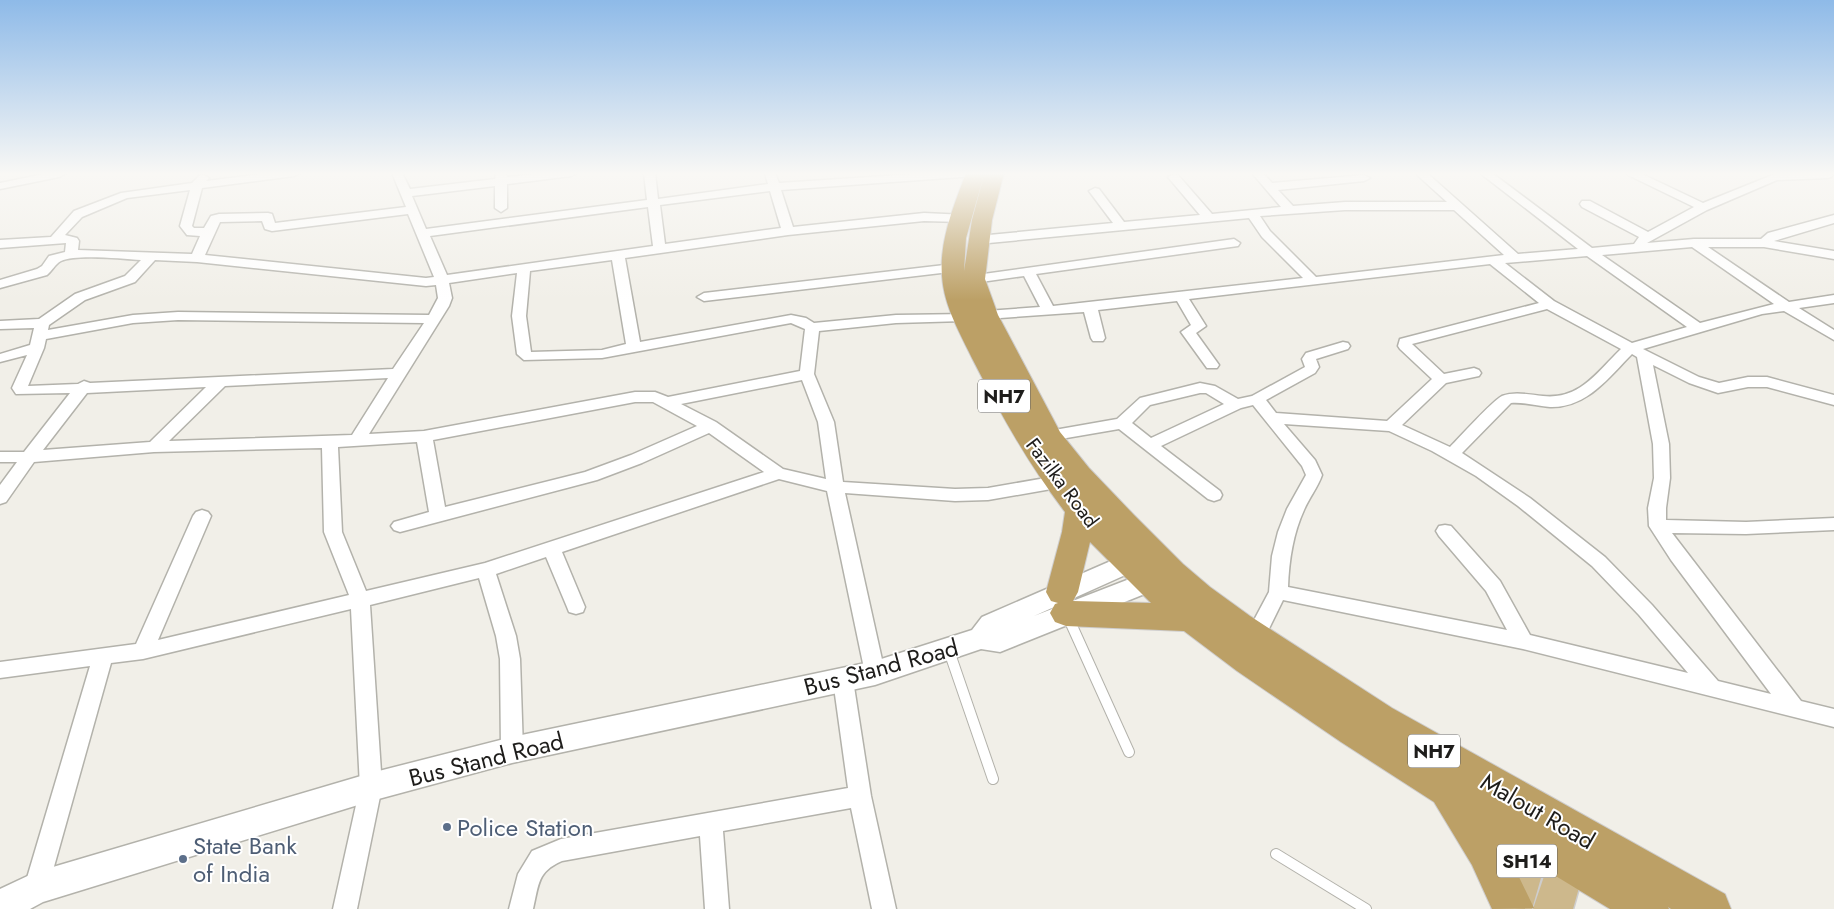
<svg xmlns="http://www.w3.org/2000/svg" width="1834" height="909" font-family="Jost,sans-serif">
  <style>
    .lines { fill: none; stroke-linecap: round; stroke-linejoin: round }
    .service-casing { stroke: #b3b2ab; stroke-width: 12 }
    .minor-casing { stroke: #b3b2ab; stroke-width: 3 }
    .secondary-casing { stroke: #b3b2ab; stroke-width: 3 }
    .primary-casing { stroke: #cecdcd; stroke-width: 3 }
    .trunk-casing { stroke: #cecdcd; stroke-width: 2 }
    .service { stroke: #fff; stroke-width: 10 }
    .minor { fill: #fff; fill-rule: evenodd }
    .secondary { fill: #fff; fill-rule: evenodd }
    .primary { fill: #cdb88c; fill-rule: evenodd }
    .trunk { fill: #bca066; fill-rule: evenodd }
    .service-dot { fill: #5c6f8a; stroke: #fff; stroke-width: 2 }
    .labels { text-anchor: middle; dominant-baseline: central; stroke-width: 4; stroke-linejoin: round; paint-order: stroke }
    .shield { fill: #fff; stroke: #62615f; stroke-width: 1 }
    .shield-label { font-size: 19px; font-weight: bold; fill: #1e1d1b }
    .street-label { font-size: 20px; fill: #1e1d1b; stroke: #fff }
    .near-street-label { font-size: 24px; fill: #1e1d1b; stroke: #fff }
    .near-service-label { font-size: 24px; fill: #4e5e75; stroke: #fff; text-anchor: start }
  </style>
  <rect width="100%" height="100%" fill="#f1efe8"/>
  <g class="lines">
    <g class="service-casing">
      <g id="service">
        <path d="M 1068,617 L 1129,752"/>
        <path d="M 949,651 L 993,779"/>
        <path d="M 1276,854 L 1366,909"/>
      </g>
    </g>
    <g class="minor-casing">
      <g id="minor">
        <path d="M 49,173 L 65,174 L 59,177 L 0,189 L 0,183 Z"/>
        <path d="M 270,173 L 300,173 L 294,176 L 202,188 L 192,226 L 194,228 L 204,228 L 211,216 L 219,214 L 268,213 L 272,214 L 275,223 L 406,207 L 392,173 L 402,173 L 410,189 L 495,179 L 496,173 L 506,173 L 507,177 L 546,173 L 577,173 L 571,176 L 507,184 L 507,208 L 501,212 L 495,208 L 495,186 L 412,196 L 426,229 L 647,200 L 644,173 L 655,173 L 658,199 L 768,184 L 765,173 L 775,173 L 779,183 L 930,173 L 980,173 L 975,176 L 781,190 L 793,227 L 924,213 L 966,215 L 968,218 L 966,221 L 962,222 L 924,221 L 788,235 L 625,258 L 640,342 L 791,315 L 806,318 L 814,323 L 896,315 L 969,314 L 971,317 L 969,320 L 964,321 L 896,323 L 819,331 L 814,374 L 834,422 L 843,482 L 955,489 L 988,488 L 1057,476 L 1063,478 L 1065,482 L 1063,486 L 1057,488 L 988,500 L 955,501 L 845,493 L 885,673 L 882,679 L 875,681 L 868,679 L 865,673 L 827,491 L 779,479 L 562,552 L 585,607 L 583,612 L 576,614 L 569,612 L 567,607 L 546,557 L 496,574 L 516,636 L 520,659 L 523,750 L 520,757 L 512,760 L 504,757 L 501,750 L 500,659 L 496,636 L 479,578 L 370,605 L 382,787 L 357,909 L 333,909 L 360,787 L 351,609 L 143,659 L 111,663 L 48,888 L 44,896 L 36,900 L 28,896 L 24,888 L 90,666 L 0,678 L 0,662 L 136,644 L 193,516 L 196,512 L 202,510 L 208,512 L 211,516 L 158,640 L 349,595 L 324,532 L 322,448 L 154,452 L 34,462 L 6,502 L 0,504 L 0,485 L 17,462 L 0,462 L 0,452 L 24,452 L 70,393 L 16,394 L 12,388 L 27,355 L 0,362 L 0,354 L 30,345 L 34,328 L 0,329 L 0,321 L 39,319 L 75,294 L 125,276 L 141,260 C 122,259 76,254 61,261 C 55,264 52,271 47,275 L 0,288 L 0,280 L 37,269 L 42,266 L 49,256 L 65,252 L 66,243 L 0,248 L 0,240 L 51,237 L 74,211 L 121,193 L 192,183 L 199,176 L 203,175 L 209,178 L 206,181 ZM 190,190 L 180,226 L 187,235 L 200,236 L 192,254 L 78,250 L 79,241 L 77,238 L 65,235 L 82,217 L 127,198 ZM 770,191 L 781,228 L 665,244 L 660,205 ZM 648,207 L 653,246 L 447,275 L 430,236 ZM 408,214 L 434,277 L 426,278 L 205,255 L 220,222 L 262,221 L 265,229 L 272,231 ZM 155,260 L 197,262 L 426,286 L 436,285 L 438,298 L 429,315 L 178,312 L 133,315 L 48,330 L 49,325 L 85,300 L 135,282 ZM 612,260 L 626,344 L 602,350 L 531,352 L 526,316 L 530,271 ZM 517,273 L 512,316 L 517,354 L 524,360 L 602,358 L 791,323 L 805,329 L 800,371 L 668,397 L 655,392 L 635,392 L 424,431 L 369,434 L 449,306 L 452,298 L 449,283 ZM 178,320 L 424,323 L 393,369 L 90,383 L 84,381 L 78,384 L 28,386 L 44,348 L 46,339 L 133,323 ZM 388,378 L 352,435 L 169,441 L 225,386 ZM 802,380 L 818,422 L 826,479 L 783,469 L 716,422 L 681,404 ZM 206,387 L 150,442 L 43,450 L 87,393 ZM 635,402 L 653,402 L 697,426 L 631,455 L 585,472 L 445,507 L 433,440 ZM 709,433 L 764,472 L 485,563 L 366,591 L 342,532 L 338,447 L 417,442 L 429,512 L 394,522 L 391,526 L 394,530 L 400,532 L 597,480 L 642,463 Z"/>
        <path d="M 1252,173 L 1263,173 L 1272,183 L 1364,175 L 1370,178 L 1364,181 L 1278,190 L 1293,206 L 1345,202 L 1447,202 L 1415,173 L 1427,173 L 1518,254 L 1578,249 L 1480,173 L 1492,173 L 1592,248 L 1634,244 L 1639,237 L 1582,207 L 1580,204 L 1582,201 L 1590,201 L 1648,232 L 1694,207 L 1628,175 L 1627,173 L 1640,173 L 1703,203 L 1775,174 L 1831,173 L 1833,175 L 1831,177 L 1827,178 L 1777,180 L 1707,210 L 1647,243 L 1694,239 L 1761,239 L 1768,233 L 1834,215 L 1834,223 L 1774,241 L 1834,251 L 1834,259 L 1764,247 L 1708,247 L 1789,302 L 1834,295 L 1834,303 L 1799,308 L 1834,330 L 1834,340 L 1784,311 L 1762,314 L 1643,349 L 1699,377 L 1719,383 L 1748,377 L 1767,377 L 1834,395 L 1834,405 L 1767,387 L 1748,387 L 1718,393 L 1689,383 L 1653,365 L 1669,444 L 1670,478 L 1666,508 L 1666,520 L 1746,522 L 1834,518 L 1834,530 L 1746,534 L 1672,533 L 1801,701 L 1834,709 L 1834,727 L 1523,649 L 1283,600 L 1262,643 L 1255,645 L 1248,643 L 1245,637 L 1269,592 L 1272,556 L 1278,532 L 1287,509 L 1306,475 L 1302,466 L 1253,405 L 1241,408 L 1161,446 L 1220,491 L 1222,495 L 1220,499 L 1214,501 L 1208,499 L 1119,429 L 1049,441 L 1043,440 L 1041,436 L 1043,432 L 1117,419 L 1140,398 L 1200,383 L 1215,386 L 1238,399 L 1252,396 L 1305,367 L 1302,359 L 1306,353 L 1343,342 L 1348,343 L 1350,346 L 1348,349 L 1316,359 L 1319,367 L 1315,373 L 1266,400 L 1276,413 L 1387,421 L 1432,379 L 1400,349 L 1398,346 L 1400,339 L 1539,303 L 1490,264 L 1189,299 L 1206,326 L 1196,333 L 1219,365 L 1217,368 L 1207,368 L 1181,332 L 1191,325 L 1177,301 L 1098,310 L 1105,338 L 1103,341 L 1093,341 L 1091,338 L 1084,312 L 986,319 L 979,315 L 986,311 L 1040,307 L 1024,276 L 974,283 L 967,279 L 969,276 L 1234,239 L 1240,243 L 1238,246 L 1036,274 L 1053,306 L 1303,278 L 1262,237 L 1249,218 L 978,244 L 972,240 L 978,236 L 1113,223 L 1089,191 L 1095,188 L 1099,189 L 1124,222 L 1200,215 L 1168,177 L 1174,174 L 1178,175 L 1212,214 L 1281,207 ZM 1345,210 L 1454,210 L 1504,255 L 1316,277 L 1270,231 L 1260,216 ZM 1692,247 L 1774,304 L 1700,323 L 1602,255 ZM 1587,256 L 1687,327 L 1632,343 L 1554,301 L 1505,263 ZM 1547,309 L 1621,349 C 1597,372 1580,400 1543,396 C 1530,395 1515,391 1502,396 C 1492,401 1460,437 1450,447 L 1402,425 L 1446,383 L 1479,376 L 1481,373 L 1479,370 L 1474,368 L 1444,374 L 1412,344 ZM 1632,354 L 1637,357 L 1653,444 L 1654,478 L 1648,508 L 1649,526 L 1671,560 L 1771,694 L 1718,681 L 1652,605 L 1605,557 L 1530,498 L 1462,453 L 1511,403 C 1524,402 1537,406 1550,407 C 1587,408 1608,378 1632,354 ZM 1200,393 L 1206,393 L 1224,404 L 1151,438 L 1132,423 L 1150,405 ZM 1284,424 L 1389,431 L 1432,451 L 1476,476 L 1518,506 L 1592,566 L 1639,615 L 1688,673 L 1530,635 L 1500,581 L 1451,526 L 1445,525 L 1439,526 L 1436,531 L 1439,536 L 1486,591 L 1507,630 L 1288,587 C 1289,560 1293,534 1304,510 C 1309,498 1318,487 1322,475 L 1315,460 Z"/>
        <path d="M 953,264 L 959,268 L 958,271 L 704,301 L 697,297 L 704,293 Z"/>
        <path d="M 843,672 L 850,674 L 853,680 L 871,796 L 896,909 L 872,909 L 851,808 L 723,831 L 729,909 L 705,909 L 700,836 L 562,861 C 537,872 539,884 533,909 L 509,909 L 518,874 L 532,851 L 561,839 L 848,788 L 833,680 L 836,674 Z"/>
      </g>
    </g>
    <g class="secondary-casing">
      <path id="secondary" d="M 1143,547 L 1152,549 L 1155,556 L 1152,563 L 1034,616 L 1163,566 L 1172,569 L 1176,576 L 1172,583 L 1000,652 L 981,649 L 875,685 L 512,763 L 371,801 L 43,902 L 30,909 L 0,909 L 0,889 L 36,872 L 371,773 L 512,737 L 875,661 L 972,630 L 982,617 Z"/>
    </g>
    <g class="primary-casing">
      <g id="primary">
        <path d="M 1538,809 L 1551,814 L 1556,826 L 1532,909 L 1492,909 L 1525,814 Z"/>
        <path d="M 1572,827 L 1585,832 L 1591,845 L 1573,909 L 1533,909 L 1559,832 Z"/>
      </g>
    </g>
    <g class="trunk-casing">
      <path id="trunk" d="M 966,173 L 1004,173 L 992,220 L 985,279 L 998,315 L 1060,432 L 1089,468 L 1134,515 L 1183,564 L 1210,587 L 1250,616 L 1392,708 L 1725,894 L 1731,909 L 1671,909 L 1668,907 L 1669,909 L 1610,909 L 1503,844 L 1534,908 L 1492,909 L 1472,865 L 1434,802 L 1341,742 L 1237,671 L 1184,631 L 1066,626 L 1055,622 L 1050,613 L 1055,604 L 1058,603 L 1051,601 L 1046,592 L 1062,532 L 1065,512 C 1029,465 1001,415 974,362 C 961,335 944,307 942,276 C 939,241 954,205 966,173 ZM 984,175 L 972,220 L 964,271 L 966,238 ZM 1090,542 L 1151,603 L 1073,601 L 1078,592 Z"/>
    </g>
    <use href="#service" class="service"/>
    <use href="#minor" class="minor"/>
    <use href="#secondary" class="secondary"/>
    <use href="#primary" class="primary"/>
    <use href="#trunk" class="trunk"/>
  </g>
  <linearGradient id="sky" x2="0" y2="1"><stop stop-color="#8ebae8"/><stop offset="0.58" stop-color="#f9f8f5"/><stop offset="1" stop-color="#f9f8f5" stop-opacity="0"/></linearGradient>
  <rect width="1834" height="300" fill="url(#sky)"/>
  <g class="service-dot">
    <circle cx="447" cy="827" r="5"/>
    <circle cx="183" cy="859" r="5"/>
  </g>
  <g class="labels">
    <g class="shield">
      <rect x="978" y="379.5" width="52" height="33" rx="4"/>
      <rect x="1408" y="734.5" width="52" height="33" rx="4"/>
      <rect x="1497" y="844.5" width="60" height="33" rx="4"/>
    </g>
    <g class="shield-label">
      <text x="1004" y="396">NH7</text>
      <text x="1434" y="751">NH7</text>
      <text x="1527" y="861">SH14</text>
    </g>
    <g class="street-label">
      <text transform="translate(1062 483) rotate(53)">Fazilka Road</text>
    </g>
    <g class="near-street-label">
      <text transform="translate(881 667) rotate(-15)">Bus Stand Road</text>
      <text transform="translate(486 759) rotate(-14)">Bus Stand Road</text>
      <text transform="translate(1538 811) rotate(30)">Malout Road</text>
    </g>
    <g class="near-service-label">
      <text x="457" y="827">Police Station</text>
      <text x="193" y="845">State Bank<tspan x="193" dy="28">of India</tspan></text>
    </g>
  </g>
</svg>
